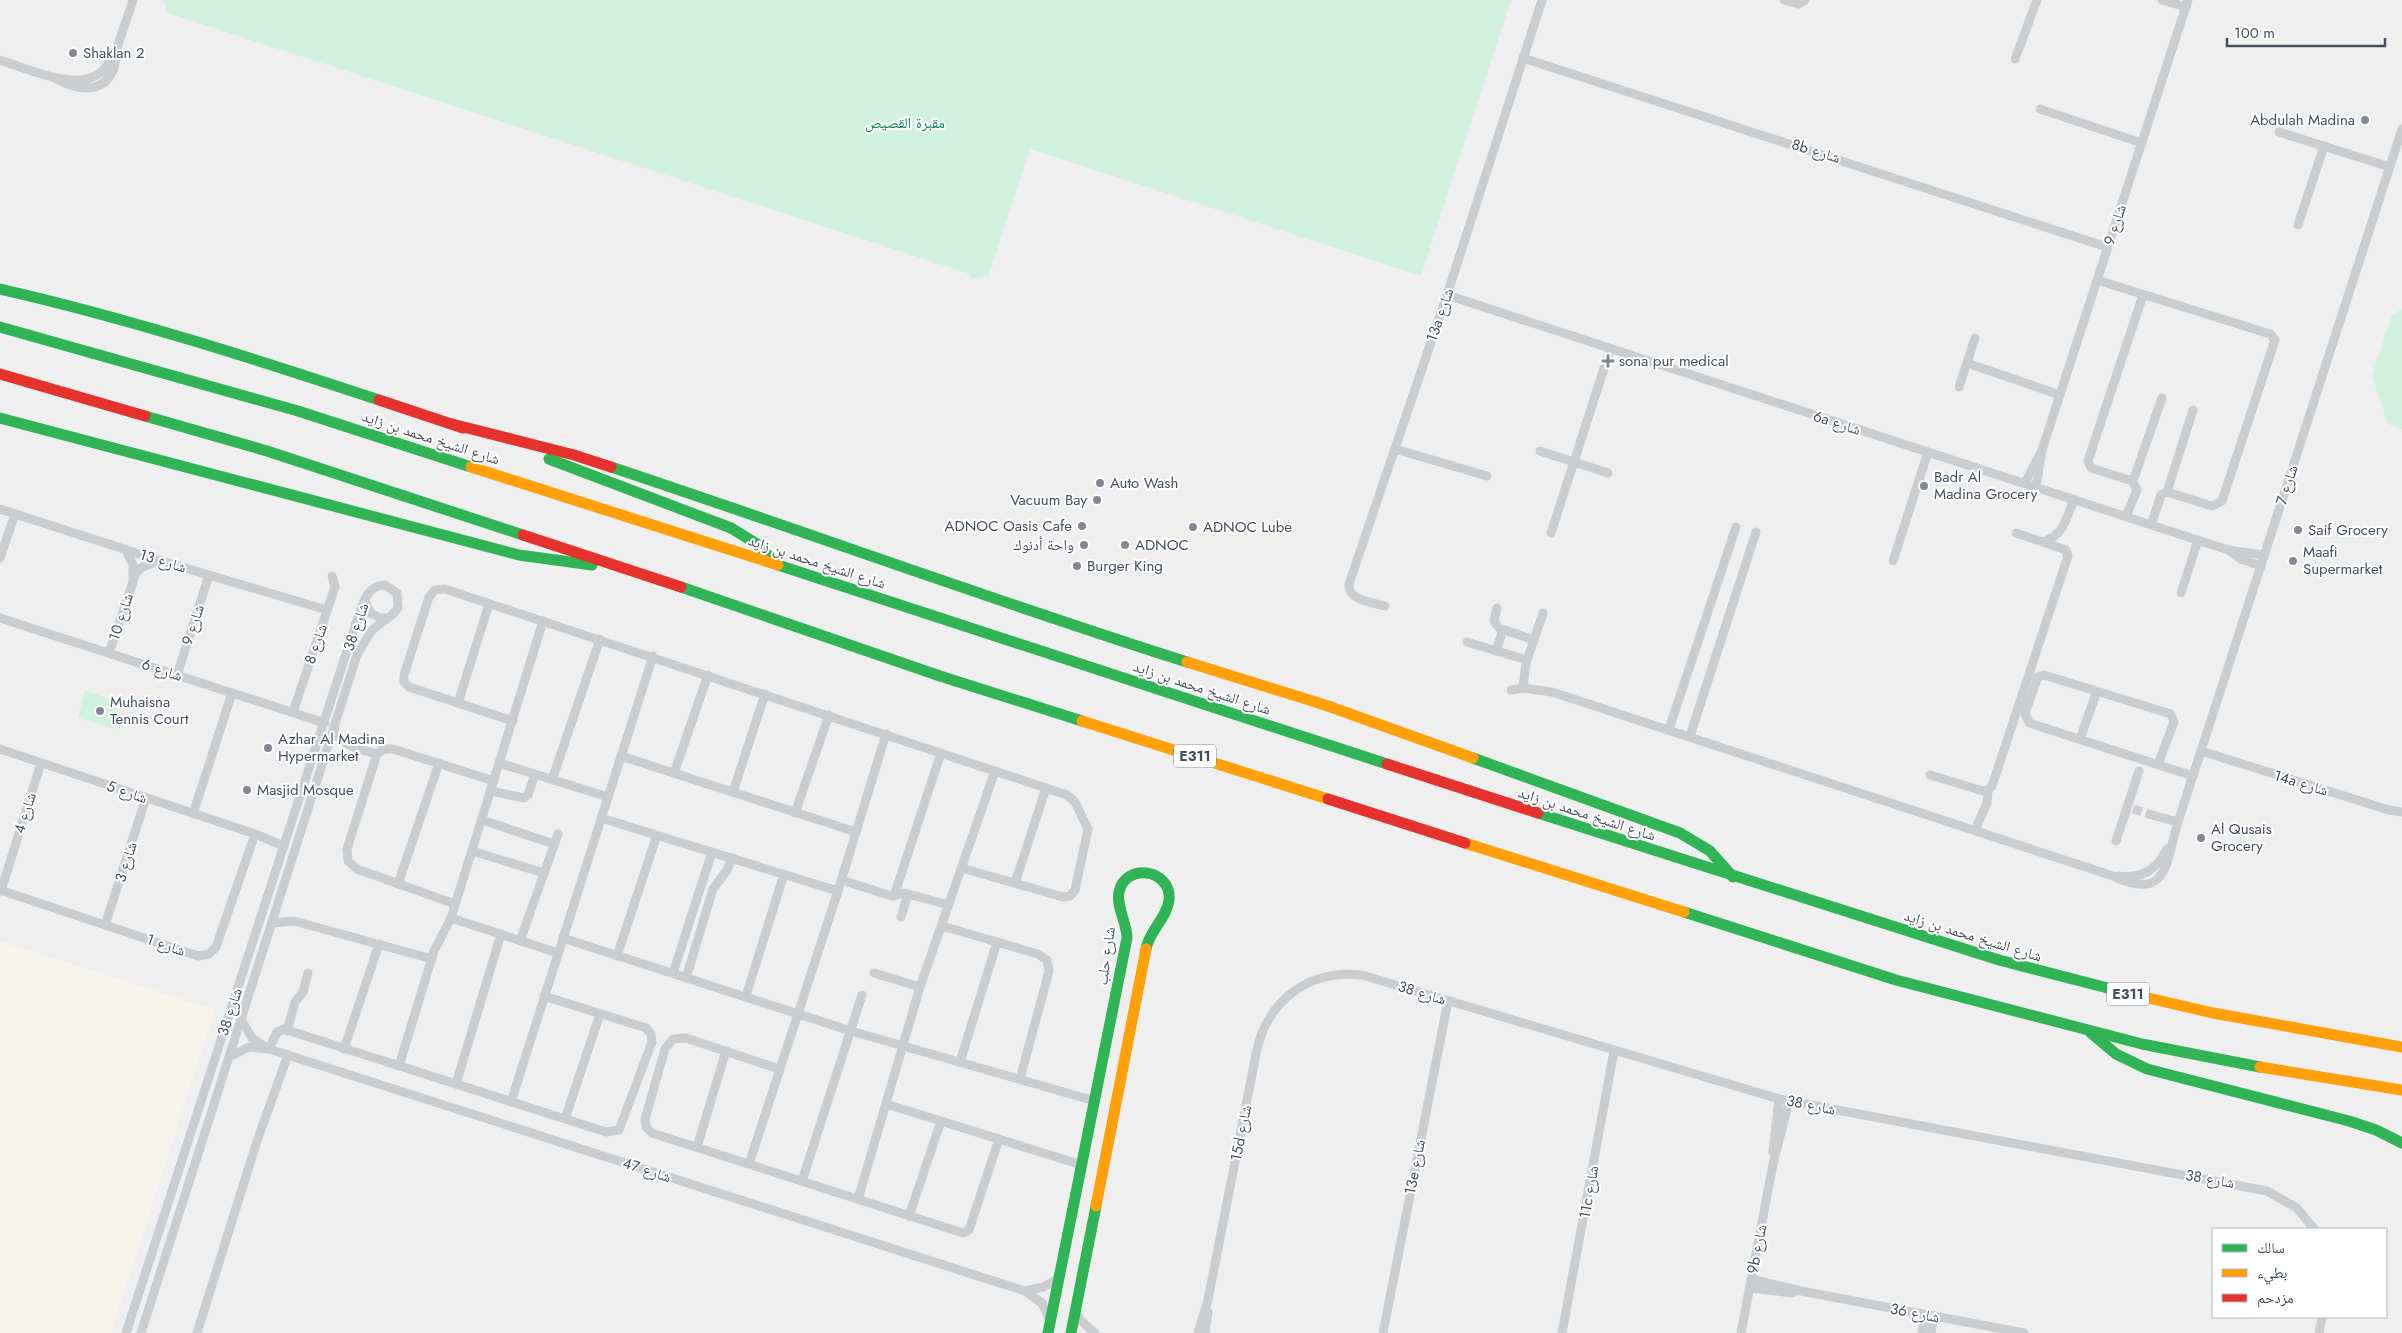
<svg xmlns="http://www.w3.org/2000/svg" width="2402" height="1333" font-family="Jost,'Noto Naskh Arabic',sans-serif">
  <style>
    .commercial { fill: #f7f4ea }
    .green { fill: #d2f1e0 }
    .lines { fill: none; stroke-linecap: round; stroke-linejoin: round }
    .street-tunnel { stroke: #cecfd2; stroke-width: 9; stroke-dasharray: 9 4.5; stroke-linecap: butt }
    .street { stroke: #cbced1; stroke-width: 9 }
    .fast { stroke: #30b455; stroke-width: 11 }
    .slow { stroke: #ff9f0a; stroke-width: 11 }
    .jam { stroke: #e5322d; stroke-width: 11 }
    .poi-dot { fill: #818891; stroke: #fff; stroke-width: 2 }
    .labels { text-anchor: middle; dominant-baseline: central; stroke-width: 4; stroke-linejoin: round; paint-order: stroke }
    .shield { fill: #fff; stroke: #7d848e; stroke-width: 1 }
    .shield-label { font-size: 14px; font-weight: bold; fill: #45505e }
    .poi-label { font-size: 15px; fill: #45505e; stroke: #fff; text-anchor: start }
    .park-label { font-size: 15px; fill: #0f8653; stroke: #fff }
    .street-label { font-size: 15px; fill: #45505e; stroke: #fff }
  </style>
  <rect width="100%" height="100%" fill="#f0efef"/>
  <path class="commercial" d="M 0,941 L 215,1010 L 111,1333 L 0,1333 Z"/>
  <g class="green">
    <path d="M 163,0 L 1511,0 L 1421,276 L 1030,149 L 989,275 L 972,279 L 967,273 L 168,13 Z"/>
    <path d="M 2402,309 L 2402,429 L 2388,424 L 2372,376 L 2392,315 Z"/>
    <path d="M 85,690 L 122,704 L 115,729 L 78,718 Z"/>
  </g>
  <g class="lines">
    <path class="street-tunnel" d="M 2133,809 L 2152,815"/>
    <g class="street">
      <path d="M 1784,0 L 1798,4 L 1805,0"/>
      <path d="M 2162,0 L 2186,7"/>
      <path d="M 1523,58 L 2107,247"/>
      <path d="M 2015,59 L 2037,0"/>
      <path d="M 0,60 C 26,68 76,92 100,73 C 107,68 111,59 116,51"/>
      <path d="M 55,78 C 76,90 103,96 114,68 C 116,61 115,55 117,48 C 122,32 128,16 133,0"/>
      <path d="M 2040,109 L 2142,143"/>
      <path d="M 2279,132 L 2390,167"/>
      <path d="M 2298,225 L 2324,146"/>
      <path d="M 2097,280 L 2270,334 L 2275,340 L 2222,501 L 2212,506 L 2167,492"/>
      <path d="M 1447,295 L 2228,550 L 2264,555"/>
      <path d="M 2143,295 L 2088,461 L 2091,468 L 2129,480 L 2134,478 L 2162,398"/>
      <path d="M 1967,363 L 2060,395"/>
      <path d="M 1959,387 L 1975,338"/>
      <path d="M 1395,449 L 1487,476"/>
      <path d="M 1540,451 L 1608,473"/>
      <path d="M 2025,483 L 2042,450 L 2188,0"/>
      <path d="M 2036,487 L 2042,450"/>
      <path d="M 0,509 L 158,560 L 327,610"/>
      <path d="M 2126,516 L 2137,490 L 2132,480"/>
      <path d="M 2151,525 L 2161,495 L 2167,492 L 2193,410"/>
      <path d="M 1551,533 L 1610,350"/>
      <path d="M 2044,542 C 2065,533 2066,519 2074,499"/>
      <path d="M 126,550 L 133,565 L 133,579"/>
      <path d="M 2228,550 L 2241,559 L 2261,566"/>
      <path d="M 0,558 L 15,514"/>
      <path d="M 1893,561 L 1928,452"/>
      <path d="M 2181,593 L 2198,540"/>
      <path d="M 365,601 L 370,613 L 381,618 L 388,618"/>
      <path d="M 1385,606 C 1372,602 1348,601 1349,584 L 1447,295 L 1542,0"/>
      <path d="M 1497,608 L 1494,621 L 1499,628 L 1534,640"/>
      <path d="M 0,618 L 325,723"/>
      <path d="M 1467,642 L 1527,660"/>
      <path d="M 1496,651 L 1503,630"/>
      <path d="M 109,653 L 136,573 L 142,567 L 158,561"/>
      <path d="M 177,675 L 209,575"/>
      <path d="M 1523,688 L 1526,663 L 1543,613"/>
      <path d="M 1511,690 L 1523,688 L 1552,692 L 2110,875 C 2168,903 2165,865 2178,822 L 2402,129"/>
      <path d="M 458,703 L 489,604"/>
      <path d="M 293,712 L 335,587 L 332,576"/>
      <path d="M 513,721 L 409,687 L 404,682 L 404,675 L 429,597 L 435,590 L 445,589 L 1067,795 L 1075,802 L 1088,829 L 1075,890 L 1070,896 L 1063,897 L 962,868"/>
      <path d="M 334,729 C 341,747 361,749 377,754"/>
      <path d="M 1669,729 L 1736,527"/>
      <path d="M 1690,736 L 1756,532"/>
      <path d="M 2080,739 L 2097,691"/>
      <path d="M 0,749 L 255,834 L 284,846"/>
      <path d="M 2201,751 L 2389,810 L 2402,812"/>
      <path d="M 621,756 L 856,832"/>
      <path d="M 499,763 L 608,797"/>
      <path d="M 2158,764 L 2174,722 L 2171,714 L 2044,675 L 2038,677 L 2025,713 L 2029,723 L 2193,776"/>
      <path d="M 674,773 L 708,675"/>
      <path d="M 1930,775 L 1983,791 L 1988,790 L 1992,786 L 2068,556 L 2066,550 L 2016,533"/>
      <path d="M 552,780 L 600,639"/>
      <path d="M 491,791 L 524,798 L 528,795 L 535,774"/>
      <path d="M 733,792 L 765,694"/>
      <path d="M 795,813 L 829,715"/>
      <path d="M 193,814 L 232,693"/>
      <path d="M 2152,815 L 2178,822"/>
      <path d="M 601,818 L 838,891"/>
      <path d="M 482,820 L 554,844"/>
      <path d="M 1975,830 L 1987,803 L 1988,790"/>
      <path d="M 2116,841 L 2139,771"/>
      <path d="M 472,851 L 544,873"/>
      <path d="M 2118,876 C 2143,879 2156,870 2167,849"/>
      <path d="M 841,880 L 892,896 L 904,893 L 949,905"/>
      <path d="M 1015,883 L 1046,788"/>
      <path d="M 398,884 L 439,763"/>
      <path d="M 0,890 L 198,956 L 209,954 L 216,947 L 255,834"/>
      <path d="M 1,891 L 41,763"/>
      <path d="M 894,896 L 941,753"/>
      <path d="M 455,904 L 357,869 L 348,861 L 347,849 L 377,754 L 384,749 L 393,749 L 494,781"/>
      <path d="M 901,917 L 908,894"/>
      <path d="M 451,918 L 558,953"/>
      <path d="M 272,923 L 294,921 L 432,959"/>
      <path d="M 105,925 L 146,798"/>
      <path d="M 942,926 L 1038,954 L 1047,960 L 1049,971 L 1020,1079"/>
      <path d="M 563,938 L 851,1031 L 1095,1101"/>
      <path d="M 520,941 L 558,834"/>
      <path d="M 617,956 L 657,835"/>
      <path d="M 673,973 L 712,852"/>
      <path d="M 874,973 L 920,987"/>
      <path d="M 686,978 L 713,889 L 727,870 L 732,858"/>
      <path d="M 746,996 L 784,874"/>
      <path d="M 242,1021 L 252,1038 L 264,1046"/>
      <path d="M 287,1031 L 295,1002 L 303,992 L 308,973"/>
      <path d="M 269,1049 L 277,1032 L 284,1029 L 606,1132 L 619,1130 L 652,1042 L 651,1034 L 646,1028 L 544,996"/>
      <path d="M 344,1049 L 379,944"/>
      <path d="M 231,1056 L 249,1047 L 269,1049 L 1025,1291 L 1042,1303 L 1050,1321"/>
      <path d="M 960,1062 L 997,942"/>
      <path d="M 399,1066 L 434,951 L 451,918 L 543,621"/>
      <path d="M 779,1069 L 686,1038 L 673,1039 L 665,1049 L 645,1119 L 646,1127 L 652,1133 L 963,1233 L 969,1230 L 999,1139"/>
      <path d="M 456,1084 L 501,934"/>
      <path d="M 511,1102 L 653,656"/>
      <path d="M 886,1104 L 1082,1165"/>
      <path d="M 565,1119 L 600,1014"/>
      <path d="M 697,1147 L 726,1051"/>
      <path d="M 1773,1152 L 1779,1099"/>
      <path d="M 749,1164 L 838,891 L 886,734"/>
      <path d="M 802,1181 L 862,995"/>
      <path d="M 858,1199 L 920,987 L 995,771"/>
      <path d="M 909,1216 L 941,1121"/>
      <path d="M 1751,1279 L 1806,1292 L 2024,1333"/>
      <path d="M 1750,1288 L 1793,1293"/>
      <path d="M 1025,1291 L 1043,1287 L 1060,1278"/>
      <path d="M 1075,1311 L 1081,1321 L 1095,1333"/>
      <path d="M 126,1333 L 356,623 C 362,608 365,585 385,585 L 397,593 L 398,608 L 392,615 L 372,630 L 357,655 L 141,1333"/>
      <path d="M 197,1333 L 257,1141 L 288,1055"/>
      <path d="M 1198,1333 L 1208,1300 L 1257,1049 C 1269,999 1310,969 1362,975 L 1779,1099 L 2267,1191 L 2297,1208 L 2314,1229"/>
      <path d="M 1205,1333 L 1208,1312"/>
      <path d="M 1383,1333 L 1448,1001"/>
      <path d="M 1562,1333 L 1614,1051"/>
      <path d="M 1741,1333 L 1773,1164 L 1789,1101"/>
      <path d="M 1922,1333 L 1925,1315"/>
      <path d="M 1931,1333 L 1934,1316"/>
      <path d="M 2319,1333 L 2322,1317"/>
    </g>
    <g class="fast">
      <path d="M 0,289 C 128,318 255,359 379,400"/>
      <path d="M 0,327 L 298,411 L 471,467"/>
      <path d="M 145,416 L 267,451 L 523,535"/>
      <path d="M 0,418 L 519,555 L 592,565"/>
      <path d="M 549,459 L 731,528 L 757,544 L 777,564"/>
      <path d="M 611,467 C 804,531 994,601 1187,662"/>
      <path d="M 778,565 L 1387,764"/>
      <path d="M 681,587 L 940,676 L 1082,721"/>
      <path d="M 1473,758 L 1680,833 L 1710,851 L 1733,877"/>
      <path d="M 1538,813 L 1999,960 L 2127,993"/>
      <path d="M 1684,912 L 1896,980 L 2142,1044 L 2260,1067"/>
      <path d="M 2091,1033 L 2116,1054 L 2147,1069 L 2349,1121 L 2376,1130 L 2402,1143"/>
      <path d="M 1048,1333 L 1127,938 C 1127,923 1116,907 1119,892 C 1125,862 1172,869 1169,900 C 1167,918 1149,931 1146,949"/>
      <path d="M 1071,1333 L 1096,1206"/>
    </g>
    <g class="slow">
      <path d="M 471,467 L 778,565"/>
      <path d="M 1187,662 L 1325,705 L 1473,758"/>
      <path d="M 1082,721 L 1328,799"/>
      <path d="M 1465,843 L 1684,912"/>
      <path d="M 2127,993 L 2213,1013 L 2402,1047"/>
      <path d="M 2260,1067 L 2402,1090"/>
      <path d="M 1096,1206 L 1146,949"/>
    </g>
    <g class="jam">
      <path d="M 0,374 L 145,416"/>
      <path d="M 379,400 L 463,428"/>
      <path d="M 452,424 L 574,455 L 611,467"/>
      <path d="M 523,535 L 681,587"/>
      <path d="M 1387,764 L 1538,813"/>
      <path d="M 1328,799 L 1465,843"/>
    </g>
  </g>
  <g class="poi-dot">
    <circle cx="73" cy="53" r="5"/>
    <circle cx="2365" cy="120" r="5"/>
    <path d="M1605.5 353.5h5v5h5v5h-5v5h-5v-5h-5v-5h5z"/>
    <circle cx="1100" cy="483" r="5"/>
    <circle cx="1924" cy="486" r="5"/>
    <circle cx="1097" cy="500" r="5"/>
    <circle cx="1082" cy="526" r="5"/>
    <circle cx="1193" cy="527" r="5"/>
    <circle cx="2298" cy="530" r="5"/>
    <circle cx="1084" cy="545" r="5"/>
    <circle cx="1125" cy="545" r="5"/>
    <circle cx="2293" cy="561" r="5"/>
    <circle cx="1077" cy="566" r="5"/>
    <circle cx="100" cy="711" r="5"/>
    <circle cx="268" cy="748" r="5"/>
    <circle cx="247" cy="790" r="5"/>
    <circle cx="2201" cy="838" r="5"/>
  </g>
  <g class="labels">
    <g class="shield">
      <rect x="1174" y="744.5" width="42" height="23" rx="4"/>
      <rect x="2107" y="982.5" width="42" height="23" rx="4"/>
    </g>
    <g class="shield-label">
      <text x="1195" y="756">E311</text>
      <text x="2128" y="994">E311</text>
    </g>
    <g class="poi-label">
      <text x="83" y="53">Shaklan 2</text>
      <text x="2355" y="120" text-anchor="end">Abdulah Madina</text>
      <text x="1619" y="361">sona pur medical</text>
      <text x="1934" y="477">Badr Al<tspan x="1934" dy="17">Madina Grocery</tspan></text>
      <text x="1110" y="483">Auto Wash</text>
      <text x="1087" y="500" text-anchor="end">Vacuum Bay</text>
      <text x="1072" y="526" text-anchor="end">ADNOC Oasis Cafe</text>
      <text x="1203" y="527">ADNOC Lube</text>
      <text x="2308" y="530">Saif Grocery</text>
      <text x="1074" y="545" text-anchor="end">واحة أدنوك</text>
      <text x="1135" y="545">ADNOC</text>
      <text x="2303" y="552">Maafi<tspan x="2303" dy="17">Supermarket</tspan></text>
      <text x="1087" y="566">Burger King</text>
      <text x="110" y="702">Muhaisna<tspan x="110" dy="17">Tennis Court</tspan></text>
      <text x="278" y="739">Azhar Al Madina<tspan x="278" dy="17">Hypermarket</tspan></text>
      <text x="257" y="790">Masjid Mosque</text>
      <text x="2211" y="829">Al Qusais<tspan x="2211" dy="17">Grocery</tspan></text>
    </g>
    <g class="park-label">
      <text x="905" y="123">مقبرة القصيص</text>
    </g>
    <g class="street-label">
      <text transform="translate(1816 151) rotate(17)">8b شارع</text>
      <text transform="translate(2115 225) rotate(-72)">شارع 9</text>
      <text transform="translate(1440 315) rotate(-71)">13a شارع</text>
      <text transform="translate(1837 423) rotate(18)">6a شارع</text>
      <text transform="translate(431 438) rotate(18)">شارع الشيخ محمد بن زايد</text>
      <text transform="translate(2287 485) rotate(-72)">شارع 7</text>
      <text transform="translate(163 561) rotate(17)">شارع 13</text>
      <text transform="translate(817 562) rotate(18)">شارع الشيخ محمد بن زايد</text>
      <text transform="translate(121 617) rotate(-72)">شارع 10</text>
      <text transform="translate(193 625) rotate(-72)">شارع 9</text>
      <text transform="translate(356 627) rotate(-71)">شارع 38</text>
      <text transform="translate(316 644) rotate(-71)">شارع 8</text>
      <text transform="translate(162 670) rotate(18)">شارع 6</text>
      <text transform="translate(1202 688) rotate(18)">شارع الشيخ محمد بن زايد</text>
      <text transform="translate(2301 783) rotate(17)">14a شارع</text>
      <text transform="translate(127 792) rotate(19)">شارع 5</text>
      <text transform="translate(25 813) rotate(-72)">شارع 4</text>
      <text transform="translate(1587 814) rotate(18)">شارع الشيخ محمد بن زايد</text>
      <text transform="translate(126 862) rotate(-72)">شارع 3</text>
      <text transform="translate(1973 936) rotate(17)">شارع الشيخ محمد بن زايد</text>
      <text transform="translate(166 945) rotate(19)">شارع 1</text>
      <text transform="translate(1106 956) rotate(-82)">شارع حلب</text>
      <text transform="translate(1422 993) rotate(17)">شارع 38</text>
      <text transform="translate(230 1012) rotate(-72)">شارع 38</text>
      <text transform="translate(1811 1105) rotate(11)">شارع 38</text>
      <text transform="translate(1241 1133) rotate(-79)">15d شارع</text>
      <text transform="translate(1415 1167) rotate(-79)">13e شارع</text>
      <text transform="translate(647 1170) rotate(18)">شارع 47</text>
      <text transform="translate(2210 1179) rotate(10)">شارع 38</text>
      <text transform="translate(1589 1192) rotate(-80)">11c شارع</text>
      <text transform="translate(1757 1249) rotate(-79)">9b شارع</text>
      <text transform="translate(1915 1313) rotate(11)">شارع 36</text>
    </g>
  </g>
  <rect x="2212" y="1228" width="175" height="90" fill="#ffffff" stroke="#b5b9bf"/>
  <rect x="2222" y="1244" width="25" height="8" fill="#30b455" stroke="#b5b9bf"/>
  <text x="2257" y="1253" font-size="15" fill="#45505e">سالك</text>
  <rect x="2222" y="1269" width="25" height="8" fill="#ff9f0a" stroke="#b5b9bf"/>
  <text x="2257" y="1278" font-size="15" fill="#45505e">بطيء</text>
  <rect x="2222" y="1294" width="25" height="8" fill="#e5322d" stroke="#b5b9bf"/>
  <text x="2257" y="1303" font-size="15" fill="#45505e">مزدحم</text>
  <path d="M2227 38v8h158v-8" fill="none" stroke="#45505e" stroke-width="2.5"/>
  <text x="2234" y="38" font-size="15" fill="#45505e" stroke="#ffffff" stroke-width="4" paint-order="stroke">100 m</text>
</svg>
